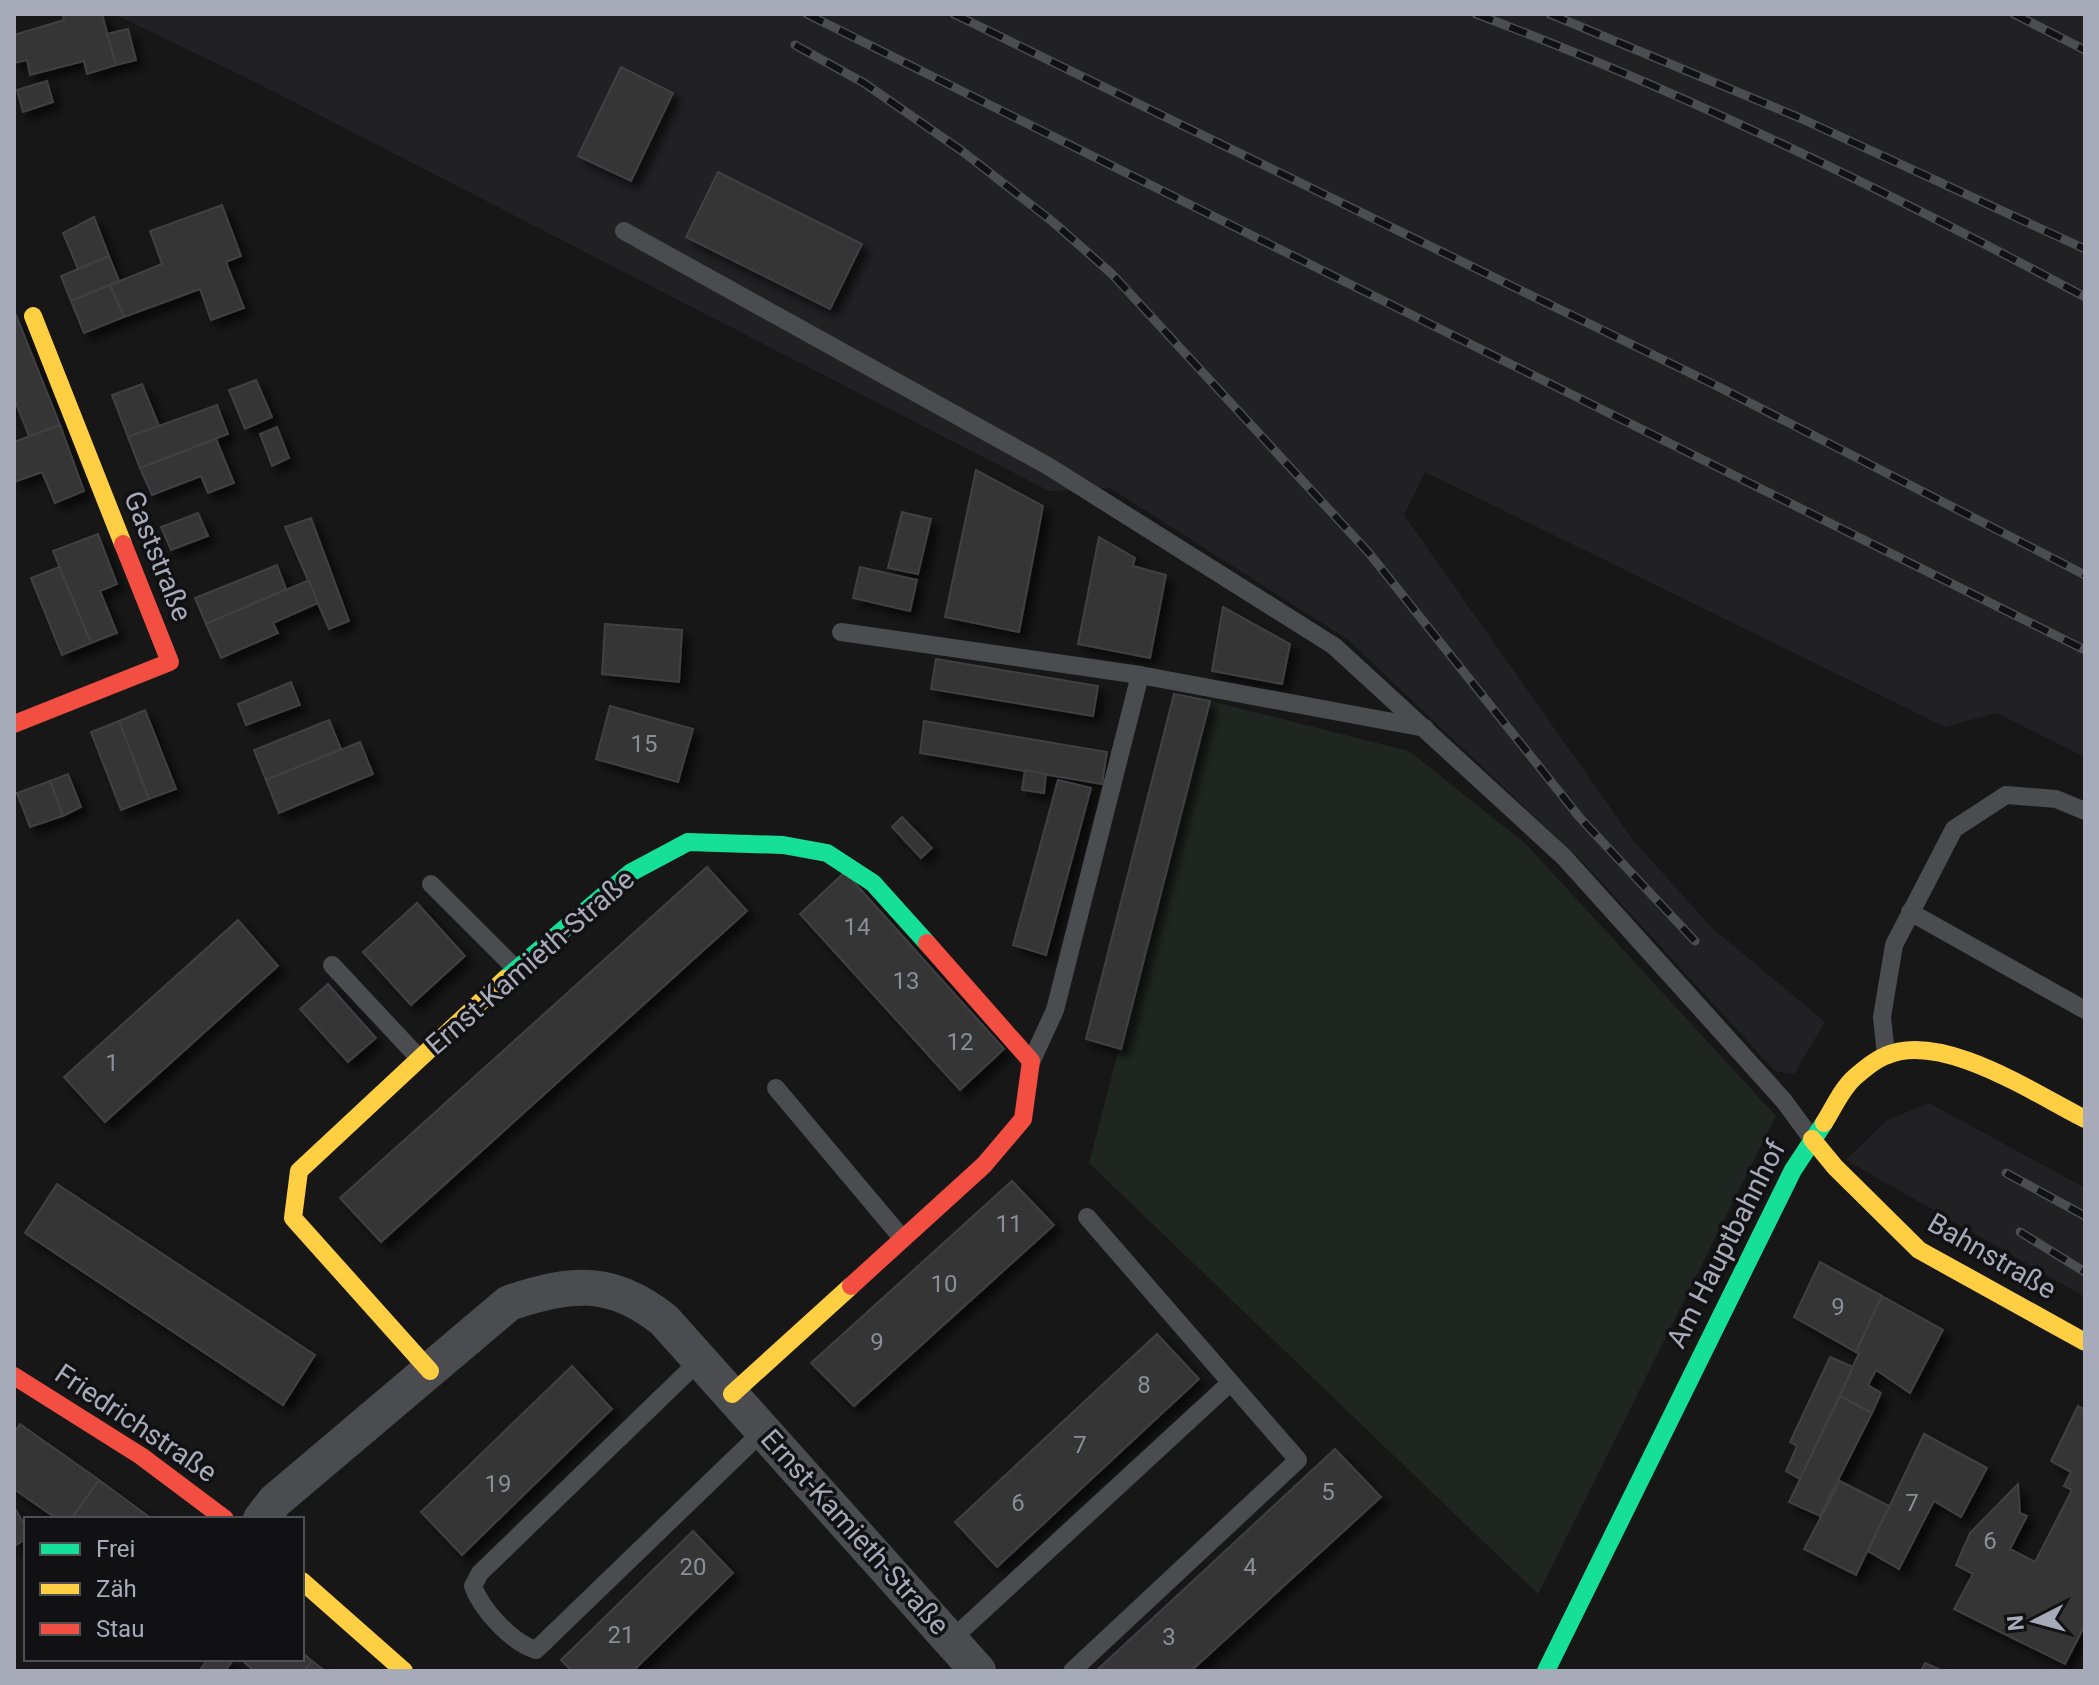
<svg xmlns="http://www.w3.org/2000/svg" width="2099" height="1685" font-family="Roboto,sans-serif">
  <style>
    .built { fill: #212123 }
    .green { fill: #1f2621 }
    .building { fill: #353536; stroke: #404043; stroke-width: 2; filter: url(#shadow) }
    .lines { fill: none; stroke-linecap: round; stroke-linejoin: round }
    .lane { stroke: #4b4c50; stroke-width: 18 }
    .street { stroke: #4b4c50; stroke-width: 36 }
    .fast { stroke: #16e098; stroke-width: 18 }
    .slow { stroke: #ffcf43; stroke-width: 18 }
    .jam { stroke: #f24e42; stroke-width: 18 }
    .rail-casing { stroke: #4c4d50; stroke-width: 9 }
    .rail { stroke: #111113; stroke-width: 6; stroke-dasharray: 18; stroke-linecap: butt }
    .labels { text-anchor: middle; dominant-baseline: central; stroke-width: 7; stroke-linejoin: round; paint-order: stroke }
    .number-label { font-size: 24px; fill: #8a8e98 }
    .street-label { font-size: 28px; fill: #a7abb9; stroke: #111113 }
  </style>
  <defs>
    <filter id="shadow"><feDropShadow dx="7" dy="7" stdDeviation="4" flood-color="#0009"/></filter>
  </defs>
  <rect width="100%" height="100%" fill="#171717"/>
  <g class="built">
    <path d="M 114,14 L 2085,14 L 2085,757 L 1997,713 L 1945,727 L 1425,472 L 1404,515 L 1633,840 L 1711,927 L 1825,1022 L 1794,1074 L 1775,1071 L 1582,861 L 1347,639 L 1110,488 L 1049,491 L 259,84 Z"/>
    <path d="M 1929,1103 L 2085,1188 L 2085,1297 L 1846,1160 L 1886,1121 Z"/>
  </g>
  <path class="green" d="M 1210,701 L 1409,751 L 1525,843 L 1776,1116 L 1538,1594 L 1089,1163 Z"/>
  <g class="building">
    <path d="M 63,14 L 102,14 L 116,65 L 87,74 L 84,61 L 30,75 L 27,60 L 14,63 L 14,35 L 64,20 Z"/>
    <path d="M 128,29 L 136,60 L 116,65 L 107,34 Z"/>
    <path d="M 621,67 L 673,93 L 631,181 L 578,156 Z"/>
    <path d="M 47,81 L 53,102 L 23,112 L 17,90 Z"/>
    <path d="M 718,172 L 862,244 L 830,309 L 686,237 Z"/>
    <path d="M 222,205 L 241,256 L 226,262 L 244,308 L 211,320 L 200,289 L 124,317 L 110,285 L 162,264 L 150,231 Z"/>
    <path d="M 94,217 L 109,256 L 78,269 L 63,233 Z"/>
    <path d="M 109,256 L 119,281 L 71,301 L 61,276 Z"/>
    <path d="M 110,285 L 124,317 L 84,333 L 71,301 Z"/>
    <path d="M 14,310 L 60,425 L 29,436 L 14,398 Z"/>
    <path d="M 256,380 L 272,417 L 245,429 L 229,390 Z"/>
    <path d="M 142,384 L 159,426 L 128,437 L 112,395 Z"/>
    <path d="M 217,405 L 228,434 L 140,468 L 128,437 Z"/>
    <path d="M 60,425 L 84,491 L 55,503 L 42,472 L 14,482 L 14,442 Z"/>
    <path d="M 277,427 L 289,458 L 272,466 L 260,434 Z"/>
    <path d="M 216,439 L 234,483 L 208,493 L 201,476 L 152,495 L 140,468 Z"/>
    <path d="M 976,470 L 1043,506 L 1019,632 L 945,617 Z"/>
    <path d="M 902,512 L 931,519 L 918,574 L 888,568 Z"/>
    <path d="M 198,513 L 208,536 L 171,550 L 161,527 Z"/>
    <path d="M 311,518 L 349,621 L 329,629 L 285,527 Z"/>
    <path d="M 98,534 L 117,584 L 100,591 L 117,633 L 91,643 L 53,551 Z"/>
    <path d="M 1099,537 L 1135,558 L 1133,566 L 1166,575 L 1150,658 L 1078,644 Z"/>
    <path d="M 277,565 L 286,589 L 206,624 L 195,598 Z"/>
    <path d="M 59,567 L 91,643 L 62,655 L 31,578 Z"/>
    <path d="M 860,567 L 917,580 L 910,611 L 853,598 Z"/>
    <path d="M 309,580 L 318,603 L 273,623 L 278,633 L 221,658 L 206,624 Z"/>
    <path d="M 1223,607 L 1290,644 L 1282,684 L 1212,671 Z"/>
    <path d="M 605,624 L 682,630 L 679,682 L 602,674 Z"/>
    <path d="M 936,659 L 1098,686 L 1093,716 L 931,689 Z"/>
    <path d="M 291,682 L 300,705 L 246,725 L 238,704 Z"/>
    <path d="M 1174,694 L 1210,701 L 1121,1049 L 1086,1039 Z"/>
    <path d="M 610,706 L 693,729 L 678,782 L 596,759 Z"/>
    <path d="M 145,710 L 176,789 L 149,799 L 119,721 Z"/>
    <path d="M 329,720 L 341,749 L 266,780 L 254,750 Z"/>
    <path d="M 119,721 L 149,799 L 121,810 L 91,732 Z"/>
    <path d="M 924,721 L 1107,752 L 1102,784 L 920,753 Z"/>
    <path d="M 360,742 L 373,774 L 279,813 L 266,780 Z"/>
    <path d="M 1025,770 L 1046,774 L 1044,793 L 1022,790 Z"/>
    <path d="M 68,774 L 81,807 L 63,816 L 50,781 Z"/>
    <path d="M 1058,780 L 1091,788 L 1046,955 L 1013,945 Z"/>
    <path d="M 50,781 L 63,816 L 30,827 L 17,793 Z"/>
    <path d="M 902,817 L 932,848 L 921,858 L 892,827 Z"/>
    <path d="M 707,867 L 747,911 L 381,1242 L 340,1198 Z"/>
    <path d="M 845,872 L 1004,1049 L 960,1090 L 800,914 Z"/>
    <path d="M 417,903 L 465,956 L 411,1005 L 363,952 Z"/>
    <path d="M 238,920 L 278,966 L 105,1122 L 64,1077 Z"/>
    <path d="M 328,984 L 376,1038 L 348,1062 L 300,1009 Z"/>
    <path d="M 1012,1181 L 1054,1225 L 854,1406 L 811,1363 Z"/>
    <path d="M 57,1184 L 315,1355 L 283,1405 L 25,1233 Z"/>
    <path d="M 1820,1262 L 1882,1296 L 1856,1352 L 1794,1317 Z"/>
    <path d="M 1882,1296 L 1943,1330 L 1910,1393 L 1876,1370 L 1868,1385 L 1881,1393 L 1872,1413 L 1840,1396 L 1859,1353 L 1856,1352 Z"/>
    <path d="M 1157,1334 L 1199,1379 L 997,1567 L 955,1522 Z"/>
    <path d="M 1830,1357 L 1853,1367 L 1800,1479 L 1786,1471 L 1797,1446 L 1790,1442 Z"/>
    <path d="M 572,1366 L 612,1409 L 462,1555 L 421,1512 Z"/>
    <path d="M 1840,1396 L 1872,1413 L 1820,1516 L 1789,1502 Z"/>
    <path d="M 2078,1406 L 2085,1410 L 2085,1625 L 2065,1664 L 1954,1609 L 1973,1574 L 1956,1565 L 1970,1533 L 2018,1484 L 2020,1513 L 2027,1516 L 2010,1549 L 2035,1562 L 2072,1490 L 2064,1486 L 2071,1472 L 2051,1461 Z"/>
    <path d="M 20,1424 L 99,1480 L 71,1519 L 57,1519 L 14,1489 L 14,1433 Z"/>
    <path d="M 1924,1434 L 1987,1468 L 1961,1517 L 1934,1501 L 1899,1569 L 1868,1551 Z"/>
    <path d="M 1335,1449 L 1381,1497 L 1191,1671 L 1096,1671 Z"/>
    <path d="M 99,1480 L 152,1519 L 71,1519 Z"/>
    <path d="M 1840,1481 L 1889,1506 L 1856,1575 L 1804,1549 Z"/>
    <path d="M 14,1507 L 26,1527 L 26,1539 L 14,1546 Z"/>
    <path d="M 693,1531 L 733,1573 L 633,1671 L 572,1671 L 561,1660 Z"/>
    <path d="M 302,1652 L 312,1661 L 304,1671 L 254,1671 L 244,1662 L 246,1659 L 302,1659 Z"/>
    <path d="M 208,1659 L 234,1659 L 225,1671 L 199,1671 Z"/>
    <path d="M 312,1661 L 325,1671 L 304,1671 Z"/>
    <path d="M 1925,1663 L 1943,1671 L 1921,1671 Z"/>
  </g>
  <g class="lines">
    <g class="lane">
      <path d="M 624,231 L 1048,466 L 1334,646 L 1564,857 L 1784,1101 L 1812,1139"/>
      <path d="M 841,632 L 1140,675 L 1425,728"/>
      <path d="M 431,884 L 516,969"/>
      <path d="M 1910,912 L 2085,1010"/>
      <path d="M 332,965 L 419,1058"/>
      <path d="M 1886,1055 L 1882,1017 L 1894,945 L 1954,829 L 2006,795 L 2056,799 L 2085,811"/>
      <path d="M 1032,1060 L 1055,1010 L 1140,675"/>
      <path d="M 776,1088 L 902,1238"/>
      <path d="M 700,1360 L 480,1573 L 473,1586 C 481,1609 512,1643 536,1650 L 764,1430"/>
      <path d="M 951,1640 L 1230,1383"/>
      <path d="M 1072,1671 L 1298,1460 L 1087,1217"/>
    </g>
    <path class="street" d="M 261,1519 L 275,1501 L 509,1303 C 570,1283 610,1277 664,1320 L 978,1671"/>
    <g class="fast">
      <path d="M 505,979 L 630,873 L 688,842 L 783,845 L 827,853 L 873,883 L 927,943"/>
      <path d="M 1546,1671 L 1793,1170 L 1824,1123"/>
    </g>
    <g class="slow">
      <path d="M 33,316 L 123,544"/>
      <path d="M 1824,1123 C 1833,1109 1842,1088 1855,1077 C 1863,1070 1875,1060 1885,1056 C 1941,1030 2035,1094 2085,1119"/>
      <path d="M 1812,1139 L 1835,1167 L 1919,1250 L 2085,1342"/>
      <path d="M 430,1371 L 293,1218 L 299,1171 L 505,979"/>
      <path d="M 732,1394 L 851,1286"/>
      <path d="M 302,1581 L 404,1671"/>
    </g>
    <g class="jam">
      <path d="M 14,724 L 170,662 L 123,544"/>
      <path d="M 851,1286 L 984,1165 L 1023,1119 L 1031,1061 L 927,943"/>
      <path d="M 14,1376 L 141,1456 L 225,1519"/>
    </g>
    <g class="rail-casing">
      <g id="rail">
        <path d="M 807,14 L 2085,650"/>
        <path d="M 954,14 L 1719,387 L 2085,575"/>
        <path d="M 1476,14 C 1686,93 1887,191 2085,297"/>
        <path d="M 1550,14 L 1800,118 L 2085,249"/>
        <path d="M 2014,14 L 2085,50"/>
        <path d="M 795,45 L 864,83 L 962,151 L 1053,222 L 1112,274 L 1369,553 L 1580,818 L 1695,941"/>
        <path d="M 2006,1173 L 2085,1216"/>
        <path d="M 2020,1232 L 2085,1272"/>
      </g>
    </g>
    <use href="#rail" class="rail"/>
  </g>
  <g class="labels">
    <g class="number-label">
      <text x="644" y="744">15</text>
      <text x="857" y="927">14</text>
      <text x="906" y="981">13</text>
      <text x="960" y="1042">12</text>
      <text x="112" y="1063">1</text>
      <text x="1009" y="1224">11</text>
      <text x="944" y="1284">10</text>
      <text x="1838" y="1307">9</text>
      <text x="877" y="1342">9</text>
      <text x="1144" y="1385">8</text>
      <text x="1080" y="1445">7</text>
      <text x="498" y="1484">19</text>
      <text x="1328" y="1492">5</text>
      <text x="1018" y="1503">6</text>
      <text x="1912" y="1503">7</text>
      <text x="1990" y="1541">6</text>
      <text x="693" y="1567">20</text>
      <text x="1250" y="1567">4</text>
      <text x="621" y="1635">21</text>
      <text x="1169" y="1637">3</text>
    </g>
    <g class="street-label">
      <text transform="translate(158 556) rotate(68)">Gaststraße</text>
      <text transform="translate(530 962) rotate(-41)">Ernst-Kamieth-Straße</text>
      <text transform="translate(1726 1244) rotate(-63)">Am Hauptbahnhof</text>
      <text transform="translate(1992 1256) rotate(30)">Bahnstraße</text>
      <text transform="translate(136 1423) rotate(34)">Friedrichstraße</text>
      <text transform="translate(855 1532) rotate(48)">Ernst-Kamieth-Straße</text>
    </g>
  </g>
  <rect width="2099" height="1685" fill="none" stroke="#a7abb9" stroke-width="32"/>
  <rect x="24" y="1517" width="280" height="144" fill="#111113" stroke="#4d4f55" stroke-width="2"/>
  <rect x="40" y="1543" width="40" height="12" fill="#16e098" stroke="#4d4f55" stroke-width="2"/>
  <text x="96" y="1557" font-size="24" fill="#a7abb9">Frei</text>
  <rect x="40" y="1583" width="40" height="12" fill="#ffcf43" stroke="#4d4f55" stroke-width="2"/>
  <text x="96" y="1597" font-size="24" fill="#a7abb9">Zäh</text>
  <rect x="40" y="1623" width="40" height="12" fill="#f24e42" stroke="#4d4f55" stroke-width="2"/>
  <text x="96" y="1637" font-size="24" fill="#a7abb9">Stau</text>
  <g transform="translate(2035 1621) rotate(264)" stroke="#111113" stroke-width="6" paint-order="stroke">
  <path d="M0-6L14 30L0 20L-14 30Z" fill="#a7abb9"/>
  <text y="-12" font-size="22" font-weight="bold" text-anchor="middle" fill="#a7abb9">N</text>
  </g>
</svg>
